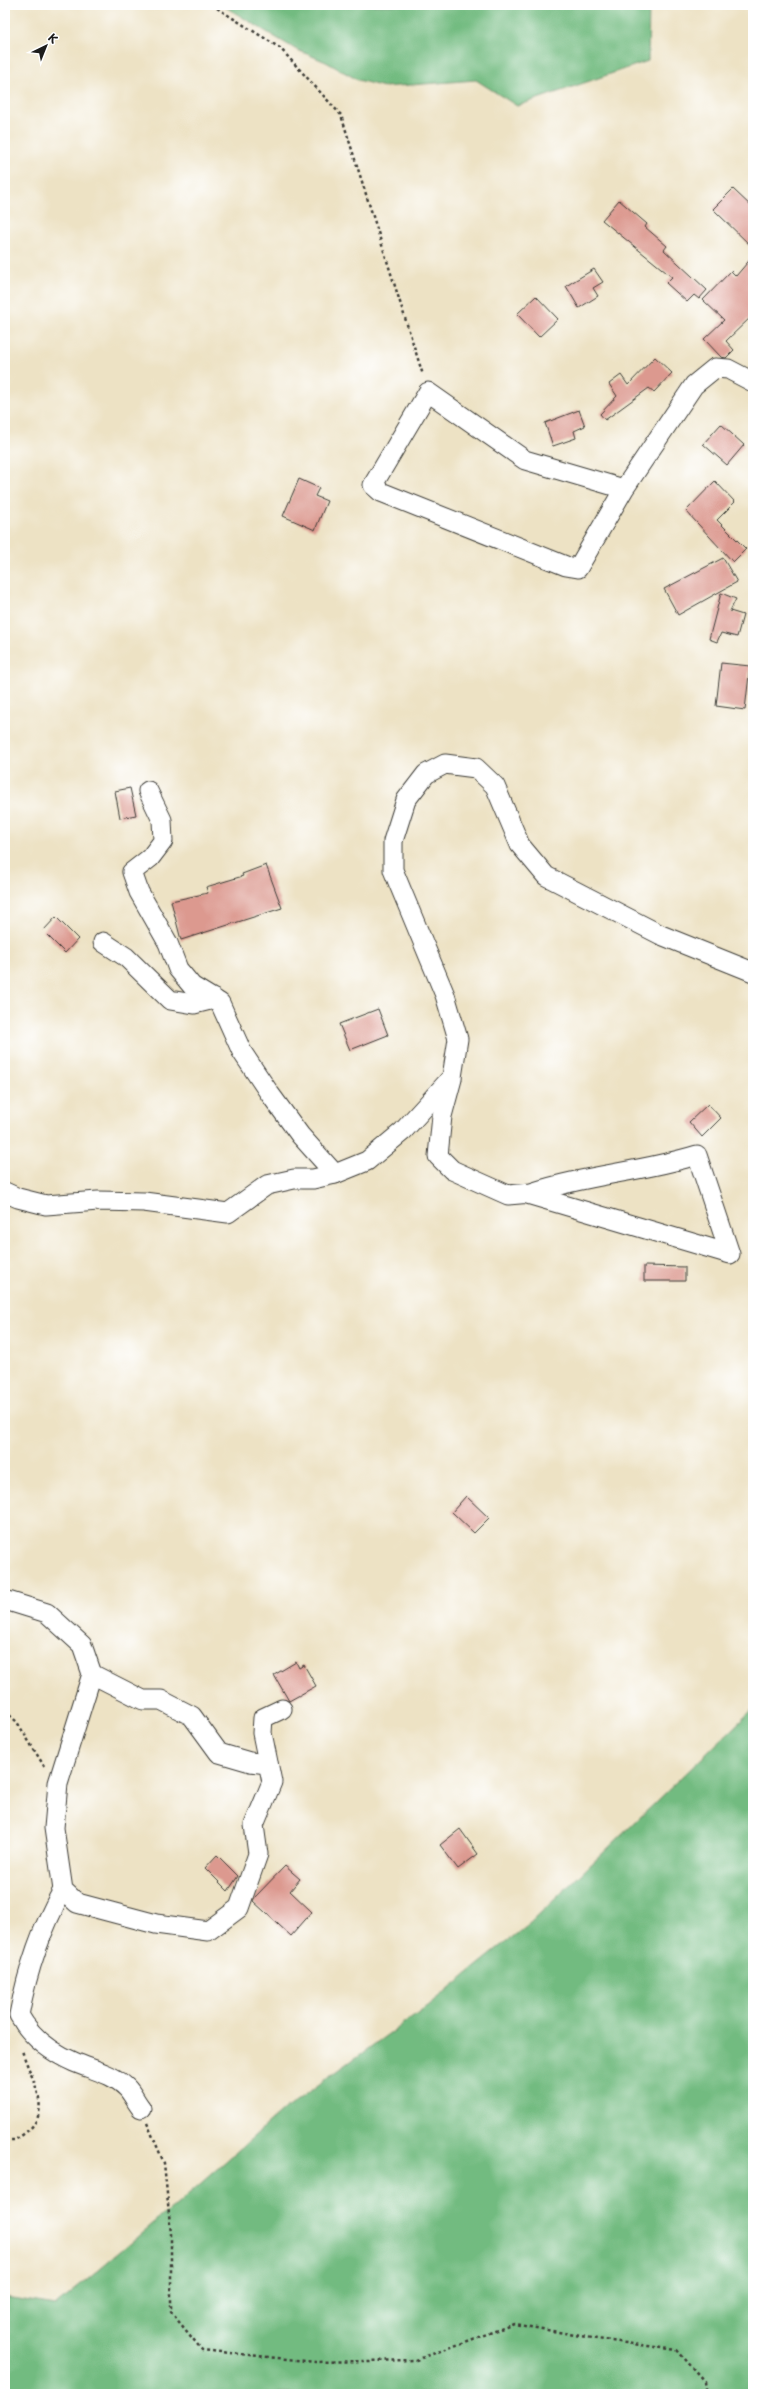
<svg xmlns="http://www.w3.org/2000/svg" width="758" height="2399" font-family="'Playpen Sans',sans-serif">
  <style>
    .forest { fill: #72bb80; stroke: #476c4e }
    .building { fill: #dc998f }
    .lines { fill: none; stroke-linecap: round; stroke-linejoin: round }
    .minor-casing { stroke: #3b3a35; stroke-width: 21 }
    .path { stroke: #3b3a35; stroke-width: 2.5; stroke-dasharray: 3 3; stroke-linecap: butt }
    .minor { stroke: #fff; stroke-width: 19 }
  </style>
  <rect width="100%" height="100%" fill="#fff"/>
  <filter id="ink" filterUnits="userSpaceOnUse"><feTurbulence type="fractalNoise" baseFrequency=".025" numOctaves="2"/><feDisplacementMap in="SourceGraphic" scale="8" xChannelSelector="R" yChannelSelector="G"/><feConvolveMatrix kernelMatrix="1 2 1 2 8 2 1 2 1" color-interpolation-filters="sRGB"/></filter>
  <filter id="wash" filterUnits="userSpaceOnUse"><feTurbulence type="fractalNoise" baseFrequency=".012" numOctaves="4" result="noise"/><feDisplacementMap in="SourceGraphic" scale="16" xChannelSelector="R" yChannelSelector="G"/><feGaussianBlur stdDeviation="0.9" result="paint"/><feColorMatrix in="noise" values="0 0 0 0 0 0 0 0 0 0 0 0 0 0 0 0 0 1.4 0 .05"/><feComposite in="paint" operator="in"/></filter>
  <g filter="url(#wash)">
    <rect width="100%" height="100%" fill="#ede2c4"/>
    <g class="forest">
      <path d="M 222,5 L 649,5 L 648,61 L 517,106 L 476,80 L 384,87 L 358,80 L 326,62 L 295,49 Z"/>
      <path d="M 753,1709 L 753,2394 L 5,2394 L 5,2297 L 56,2305 L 192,2191 L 285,2109 L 427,2006 L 530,1923 Z"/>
    </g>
    <g id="blocks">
      <g class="building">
        <path d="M 733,189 L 753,208 L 753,248 L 713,209 Z"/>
        <path d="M 619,200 L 647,224 L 645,227 L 667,246 L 664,250 L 707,290 L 699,299 L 694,295 L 687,302 L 666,283 L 672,277 L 602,220 Z"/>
        <path d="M 753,256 L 753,315 L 726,341 L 734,350 L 726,358 L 721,357 L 704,339 L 724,320 L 703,300 L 731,271 L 736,276 Z"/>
        <path d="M 594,269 L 603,282 L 593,288 L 598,296 L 579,308 L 566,286 Z"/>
        <path d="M 536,296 L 558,319 L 539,337 L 517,314 Z"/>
        <path d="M 655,357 L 672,373 L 654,392 L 649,388 L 605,420 L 600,414 L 617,396 L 609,384 L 621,375 L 628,385 Z"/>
        <path d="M 579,410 L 585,426 L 574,431 L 576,438 L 553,446 L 545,423 Z"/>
        <path d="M 721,424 L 744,445 L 727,465 L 703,444 Z"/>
        <path d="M 299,479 L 319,488 L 315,496 L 327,501 L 315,530 L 283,516 Z"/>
        <path d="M 715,481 L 735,502 L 717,520 L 746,549 L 733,562 L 686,511 Z"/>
        <path d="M 723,558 L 737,582 L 678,615 L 664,589 Z"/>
        <path d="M 721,593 L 736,599 L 730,611 L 743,615 L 737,637 L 721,633 L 717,642 L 709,639 Z"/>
        <path d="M 721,663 L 750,666 L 745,710 L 716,706 Z"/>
        <path d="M 130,788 L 136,815 L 120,818 L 115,791 Z"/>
        <path d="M 266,865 L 282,908 L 181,940 L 171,901 L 208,893 L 206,887 L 243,876 L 242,874 Z"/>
        <path d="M 56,917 L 78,939 L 65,953 L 43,931 Z"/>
        <path d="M 378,1009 L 388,1035 L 350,1050 L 339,1024 Z"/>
        <path d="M 708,1104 L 721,1118 L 702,1137 L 689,1122 Z"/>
        <path d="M 644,1266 L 685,1267 L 685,1281 L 644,1281 Z"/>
        <path d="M 466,1496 L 489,1518 L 474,1533 L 452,1512 Z"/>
        <path d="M 296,1662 L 299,1668 L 304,1665 L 316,1686 L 289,1701 L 274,1675 Z"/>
        <path d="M 460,1829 L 478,1854 L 458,1869 L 440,1845 Z"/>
        <path d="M 217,1855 L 238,1876 L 228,1891 L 205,1868 Z"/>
        <path d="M 285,1866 L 300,1879 L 290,1891 L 312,1912 L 291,1936 L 253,1901 L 255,1897 Z"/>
      </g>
    </g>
  </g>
  <g filter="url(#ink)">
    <use href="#blocks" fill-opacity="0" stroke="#3b3a35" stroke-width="1"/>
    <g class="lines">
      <g class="minor-casing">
        <g id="minor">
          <path d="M 624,489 L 525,460 L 428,392 L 373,485 L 381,492 L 566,566 L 578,568 L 624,489 L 694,385 L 715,368 L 728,369 L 753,382"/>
          <path d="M 148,791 L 162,820 L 163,841 L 150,858 L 132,872 L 139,892 L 168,943 L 178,969 L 192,986 L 220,1003 L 242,1052 L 270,1094 L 300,1135 L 335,1174"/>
          <path d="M 103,942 L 126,957 L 170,1000 L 194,1004 L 214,999"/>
          <path d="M 452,1079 L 442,1116 L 438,1156 L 452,1170 L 508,1195 L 531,1193 C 585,1175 642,1172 697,1155 L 730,1254 L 527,1194"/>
          <path d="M 5,1192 L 18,1198 L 46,1205 L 98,1201 L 144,1202 L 228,1213 L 267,1185 L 294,1179 L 313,1179 L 335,1174 L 367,1161 L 403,1131 L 452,1077 L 458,1039 L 445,995 L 393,870 L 393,841 L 406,800 L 426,774 L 445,764 L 476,768 L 495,786 L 520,845 L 546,876 L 661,935 L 753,972"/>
          <path d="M 5,1600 L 47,1613 L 82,1645 L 92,1674 L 58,1783 L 54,1828 L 63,1890 L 77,1903 L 156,1924 L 208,1931 L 239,1908 L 258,1854 L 254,1825 L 272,1782 L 262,1733 L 263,1718 L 282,1709"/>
          <path d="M 92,1674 L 143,1700 L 161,1700 L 192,1716 L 219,1753 L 250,1762 L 268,1764"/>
          <path d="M 63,1890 C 41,1929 27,1972 19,2015 C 31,2037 51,2052 74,2062 C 92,2070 112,2073 127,2088 C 132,2093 136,2102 141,2108"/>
        </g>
      </g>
      <g class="path">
        <path d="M 212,5 L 280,48 L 341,115 L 423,375"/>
        <path d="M 5,1711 L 17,1722 L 44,1766"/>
        <path d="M 147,2123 L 164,2163 L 171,2234 L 171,2312 L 202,2350 L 315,2362 L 416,2360 L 514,2324 L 597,2339 L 677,2350 L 705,2382 L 707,2394"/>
        <path d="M 5,2140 L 15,2140 C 21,2136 30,2130 34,2124 C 50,2103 27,2071 22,2050"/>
      </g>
      <use href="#minor" class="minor"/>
    </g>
  </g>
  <rect width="758" height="2399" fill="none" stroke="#fff" stroke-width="20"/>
  <g transform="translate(46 46) rotate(43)" stroke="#ffffff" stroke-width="3" paint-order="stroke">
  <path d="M0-3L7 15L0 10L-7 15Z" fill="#1c1c1c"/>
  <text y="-6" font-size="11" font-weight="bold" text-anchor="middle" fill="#1c1c1c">K</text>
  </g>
</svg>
